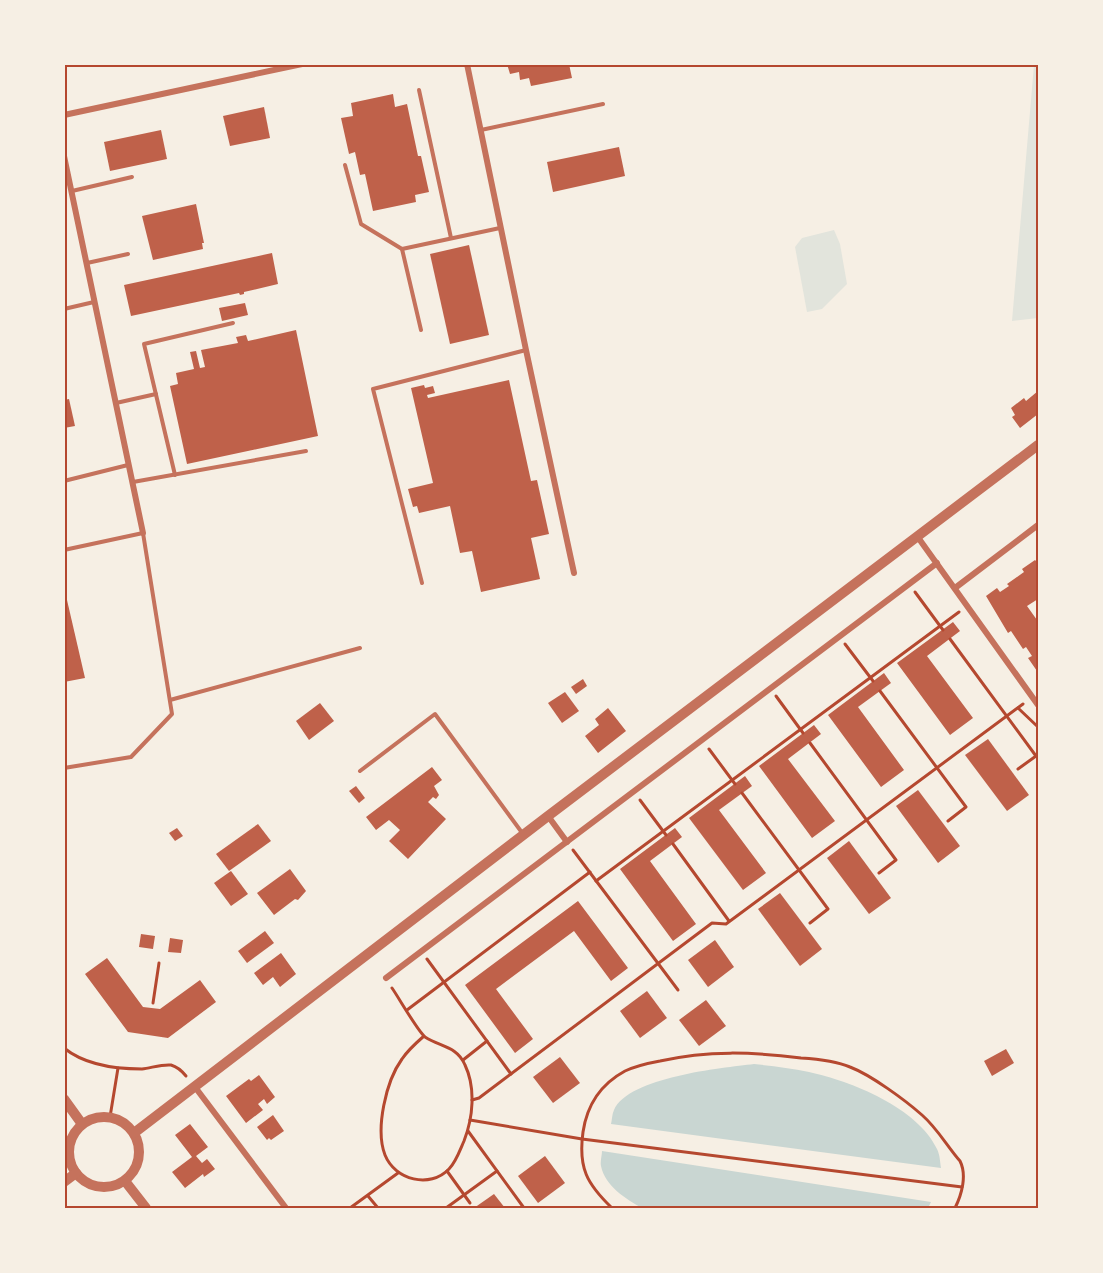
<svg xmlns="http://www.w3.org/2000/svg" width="1103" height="1273" font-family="'Space Grotesk',sans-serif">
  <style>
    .green { fill: #e2e4dc }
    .water { fill: #c9d6d2 }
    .building { fill: #bf614a }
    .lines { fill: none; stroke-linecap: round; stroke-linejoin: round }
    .path { stroke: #b5482f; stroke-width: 3 }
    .service { stroke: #c5725c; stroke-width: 4 }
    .minor { stroke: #c5725c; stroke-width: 6 }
    .tertiary { stroke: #c5725c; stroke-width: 10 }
    .neatline { fill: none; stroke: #b5482f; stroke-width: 2 }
  </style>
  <rect width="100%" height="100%" fill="#f6efe4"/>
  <g class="green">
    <path d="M 1034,65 L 1038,65 L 1038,318 L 1012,321 Z"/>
    <path d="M 834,230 L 840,244 L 847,284 L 822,309 L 807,312 L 795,247 L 802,238 Z"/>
  </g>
  <g class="water">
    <path d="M 754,1064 C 772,1066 791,1068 809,1072 C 851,1081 918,1108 937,1149 C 940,1155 940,1162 941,1168 L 611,1124 C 612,1120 612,1114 614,1110 C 629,1077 721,1068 754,1064 Z"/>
    <path d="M 602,1151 L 931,1202 L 928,1208 L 642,1208 C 626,1199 605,1186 601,1166 C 600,1162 602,1155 602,1151 Z"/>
  </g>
  <g class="building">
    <path d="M 507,64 L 569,64 L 572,78 L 531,86 L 529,78 L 520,80 L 519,72 L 510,74 Z"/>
    <path d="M 393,94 L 395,107 L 407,104 L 418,156 L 421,156 L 429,192 L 415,195 L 416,202 L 373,211 L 365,174 L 360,175 L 355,152 L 349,154 L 341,118 L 353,116 L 351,103 Z"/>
    <path d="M 264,107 L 270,138 L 230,146 L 223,116 Z"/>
    <path d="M 161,130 L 167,159 L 110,171 L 104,142 Z"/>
    <path d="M 619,147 L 625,176 L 553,192 L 547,162 Z"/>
    <path d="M 196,204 L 204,243 L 202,243 L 203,249 L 153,260 L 142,216 Z"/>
    <path d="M 469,245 L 489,335 L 450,344 L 430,254 Z"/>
    <path d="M 272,253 L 278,284 L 244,292 L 244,294 L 240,295 L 239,293 L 131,316 L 124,285 Z"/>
    <path d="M 245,303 L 248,315 L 222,321 L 219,308 Z"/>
    <path d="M 296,330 L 318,436 L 187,464 L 170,386 L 178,384 L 176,373 L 194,369 L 190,352 L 196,351 L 200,368 L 205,367 L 201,350 L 238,343 L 236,337 L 246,335 L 248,341 Z"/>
    <path d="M 509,380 L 531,481 L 537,480 L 549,534 L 531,538 L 540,579 L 481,592 L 472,551 L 460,553 L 450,506 L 419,513 L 417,506 L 413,507 L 408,489 L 433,483 L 411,388 L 424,385 L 425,388 L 433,386 L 435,393 L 427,395 L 428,398 Z"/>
    <path d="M 1038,391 L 1038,414 L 1020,428 L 1012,417 L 1015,415 L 1011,408 L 1024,398 L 1026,401 Z"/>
    <path d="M 69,399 L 75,426 L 64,428 L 64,400 Z"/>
    <path d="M 1035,560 L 1038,563 L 1038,595 L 1036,596 L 1038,599 L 1027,606 L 1037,620 L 1038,619 L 1038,669 L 1037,671 L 1028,658 L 1032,656 L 1026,647 L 1023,649 L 1011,631 L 1008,633 L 986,596 L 997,588 L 1000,592 L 1009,586 L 1007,584 L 1024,572 L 1022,569 Z"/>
    <path d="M 64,587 L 85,678 L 64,682 Z"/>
    <path d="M 953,622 L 960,631 L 927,656 L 973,718 L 950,735 L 897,663 Z"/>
    <path d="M 884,673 L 891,683 L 858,707 L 904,770 L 881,787 L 828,715 Z"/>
    <path d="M 583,679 L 587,686 L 576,694 L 571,687 Z"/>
    <path d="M 565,692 L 579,711 L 562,723 L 548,703 Z"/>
    <path d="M 320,703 L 334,721 L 309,740 L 296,721 Z"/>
    <path d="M 608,708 L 626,731 L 598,753 L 585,736 L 599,725 L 595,719 Z"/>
    <path d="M 814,725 L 821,734 L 788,759 L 835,821 L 812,838 L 759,766 Z"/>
    <path d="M 988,739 L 1029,795 L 1007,811 L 965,755 Z"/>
    <path d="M 432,767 L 442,780 L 434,786 L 439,795 L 436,799 L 433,797 L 428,802 L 446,819 L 408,859 L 389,841 L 400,830 L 389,820 L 376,830 L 366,817 Z"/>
    <path d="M 745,776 L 752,786 L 719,810 L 766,873 L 743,890 L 689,818 Z"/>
    <path d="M 356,786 L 365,798 L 359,803 L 349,791 Z"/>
    <path d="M 918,790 L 960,846 L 938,863 L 896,806 Z"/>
    <path d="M 258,824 L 271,841 L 229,871 L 216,854 Z"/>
    <path d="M 177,828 L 183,836 L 175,841 L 169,833 Z"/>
    <path d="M 675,828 L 682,837 L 650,861 L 696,924 L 673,941 L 620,869 Z"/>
    <path d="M 849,841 L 891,898 L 869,914 L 827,858 Z"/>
    <path d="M 290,869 L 306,891 L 298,900 L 295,899 L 274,915 L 257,893 Z"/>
    <path d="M 231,871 L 248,894 L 231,906 L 214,883 Z"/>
    <path d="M 780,893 L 822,949 L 800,966 L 758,909 Z"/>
    <path d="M 578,901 L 628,968 L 611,981 L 574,931 L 496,989 L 533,1039 L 515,1053 L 465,985 Z"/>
    <path d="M 265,931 L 274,943 L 247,963 L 238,951 Z"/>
    <path d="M 141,934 L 155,936 L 153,949 L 139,947 Z"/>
    <path d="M 170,938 L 183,940 L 181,953 L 168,952 Z"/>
    <path d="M 715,940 L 734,967 L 708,987 L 688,960 Z"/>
    <path d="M 281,953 L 296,974 L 280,987 L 273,977 L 263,985 L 254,973 Z"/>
    <path d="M 107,958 L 143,1007 L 160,1009 L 200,980 L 216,1002 L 168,1038 L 128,1032 L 85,974 Z"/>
    <path d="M 647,991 L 667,1018 L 640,1038 L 620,1011 Z"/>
    <path d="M 706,1000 L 726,1026 L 699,1046 L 679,1020 Z"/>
    <path d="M 1006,1049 L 1014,1063 L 992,1076 L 984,1061 Z"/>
    <path d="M 560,1057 L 580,1083 L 553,1103 L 533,1077 Z"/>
    <path d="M 259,1075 L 275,1097 L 267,1104 L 264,1099 L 258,1104 L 263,1110 L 246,1123 L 226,1096 L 249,1079 L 251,1081 Z"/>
    <path d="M 273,1115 L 284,1131 L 271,1140 L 269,1138 L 267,1140 L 257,1127 Z"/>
    <path d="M 190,1124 L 208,1147 L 196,1156 L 202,1163 L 207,1159 L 215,1169 L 204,1177 L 203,1174 L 185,1188 L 172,1172 L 192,1157 L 175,1135 Z"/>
    <path d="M 545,1156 L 565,1183 L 538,1203 L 518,1176 Z"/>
    <path d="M 494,1194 L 505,1208 L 474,1208 Z"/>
  </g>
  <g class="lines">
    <g class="path">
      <path d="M 915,592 L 943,630"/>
      <path d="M 950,639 L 1036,756 L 1018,769"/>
      <path d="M 845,644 L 873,681"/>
      <path d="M 880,691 L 966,807 L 948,821"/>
      <path d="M 776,696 L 803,733"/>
      <path d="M 1018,708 L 1038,727"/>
      <path d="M 810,743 L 896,860 L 879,873"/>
      <path d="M 709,749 L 735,784"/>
      <path d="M 742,793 L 828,909 L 810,923"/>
      <path d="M 640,800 L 666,835"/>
      <path d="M 673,844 L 729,921"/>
      <path d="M 573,850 L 678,990"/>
      <path d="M 596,881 L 959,612"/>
      <path d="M 427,959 L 511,1074"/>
      <path d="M 392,988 C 399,998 417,1030 425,1037 C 440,1047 457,1046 465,1065 C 476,1088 473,1118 464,1141 C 460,1150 456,1162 449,1169 C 430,1189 395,1180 385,1155 C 375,1129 386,1081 402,1059 C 408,1050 416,1043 424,1036"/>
      <path d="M 153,1003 L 159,963"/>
      <path d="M 407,1010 L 590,872"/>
      <path d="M 64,1048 C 85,1065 116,1069 142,1069 C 151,1068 162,1064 171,1065 C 178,1067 182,1071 186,1076"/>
      <path d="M 463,1060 L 487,1041"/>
      <path d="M 472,1100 L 479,1098 L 712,923 L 726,924 L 1023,704"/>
      <path d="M 110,1117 L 118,1068"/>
      <path d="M 470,1120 L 582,1139 L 962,1187"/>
      <path d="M 468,1131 L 524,1208"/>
      <path d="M 447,1171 L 470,1203"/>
      <path d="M 368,1196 L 378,1208"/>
      <path d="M 350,1208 L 398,1173"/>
      <path d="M 446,1208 L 497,1171"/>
      <path d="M 612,1208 C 587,1184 578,1168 583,1132 C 587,1105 601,1084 625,1071 C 636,1066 649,1063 660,1061 C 708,1050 753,1052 801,1058 C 817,1059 836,1061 850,1067 C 871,1075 905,1100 922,1115 C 937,1128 947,1146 960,1161 C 967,1175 962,1194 955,1208"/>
    </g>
    <g class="service">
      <path d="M 419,90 L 451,238"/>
      <path d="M 481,130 L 603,104"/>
      <path d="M 345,165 L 361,224 L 402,249 L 421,330"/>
      <path d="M 72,191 L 132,177"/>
      <path d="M 402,249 L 500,228"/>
      <path d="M 87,263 L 128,254"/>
      <path d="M 64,309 L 94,302"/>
      <path d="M 116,403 L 156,394"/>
      <path d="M 175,475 L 144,344 L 233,323"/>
      <path d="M 64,481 L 128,465"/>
      <path d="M 133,482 L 306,451"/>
      <path d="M 64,550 L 143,533 L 172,714 L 131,757 L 64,768"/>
      <path d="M 422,583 L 373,389 L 526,350"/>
      <path d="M 170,700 L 360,648"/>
      <path d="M 360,771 L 435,714 L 523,834"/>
    </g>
    <g class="minor">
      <path d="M 467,64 L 526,350 L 574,573"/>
      <path d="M 64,115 L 302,64"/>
      <path d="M 64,156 L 143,533"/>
      <path d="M 917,536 L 1038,705"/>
      <path d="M 955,588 L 1038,525"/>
      <path d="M 548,816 L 567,842"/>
      <path d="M 386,978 L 937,563"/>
      <path d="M 195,1087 L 286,1208"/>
    </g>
    <g class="tertiary">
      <path d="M 64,1099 L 82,1124"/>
      <circle cx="104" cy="1152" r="35"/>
      <path d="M 134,1133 L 548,816 L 1038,445"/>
      <path d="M 125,1181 L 146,1208"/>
      <path d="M 64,1182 L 76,1173"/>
    </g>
  </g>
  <rect width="1103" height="1273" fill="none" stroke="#f6efe4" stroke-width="132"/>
  <rect x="66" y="66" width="971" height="1141" class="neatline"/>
</svg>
